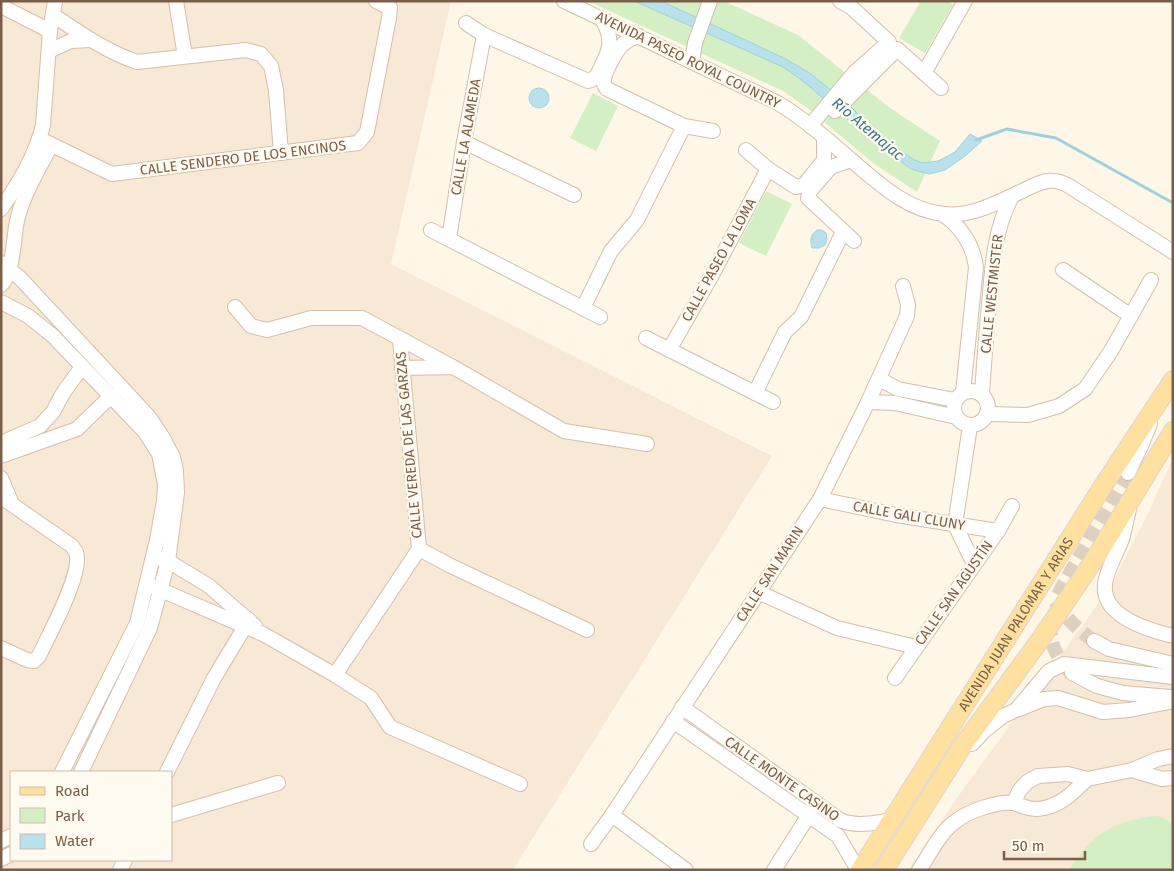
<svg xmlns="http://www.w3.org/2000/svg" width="1174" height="871" font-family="'Fira Sans',sans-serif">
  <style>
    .residential { fill: #f7e9d5; fill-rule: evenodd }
    .green { fill: #d3efc3 }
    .water { fill: #b9e1eb; stroke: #9ed1de }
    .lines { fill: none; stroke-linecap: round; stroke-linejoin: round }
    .stream { stroke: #9ed1de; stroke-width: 3 }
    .minor-tunnel { stroke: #ded0c0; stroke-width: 14; stroke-dasharray: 14 7; stroke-linecap: butt }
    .minor-casing { stroke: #d3bfab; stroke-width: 16 }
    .major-casing { stroke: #ddd5cf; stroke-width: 20 }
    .minor { stroke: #fff; stroke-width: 14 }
    .major { stroke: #ffe09e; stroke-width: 18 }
    .labels { text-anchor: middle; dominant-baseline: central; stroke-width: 4.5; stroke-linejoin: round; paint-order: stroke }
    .street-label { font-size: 14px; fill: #7c5d48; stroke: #fffaf0 }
    .water-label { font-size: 15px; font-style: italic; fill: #3b798b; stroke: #fffaf0 }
  </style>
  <rect width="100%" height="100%" fill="#fef7e8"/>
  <g class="residential">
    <path d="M 1,1 L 451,1 L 391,264 L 772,456 L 513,870 L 1,870 ZM 11,772 L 171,772 L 171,860 L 11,860 Z"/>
    <path d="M 1173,458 L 1173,870 L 908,870 L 957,798 L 1111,586 L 1149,511 Z"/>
  </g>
  <g class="green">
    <path d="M 588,1 L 724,1 L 798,35 L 890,108 L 940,141 L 917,192 L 873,163 L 810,110 L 783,91 Z"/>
    <path d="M 921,1 L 946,1 L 953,5 L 925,53 L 899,38 Z"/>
    <path d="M 593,93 L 618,106 L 596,151 L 570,138 Z"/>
    <path d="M 766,191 L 792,204 L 766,256 L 739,243 Z"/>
    <path d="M 1158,816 L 1173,823 L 1173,870 L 1069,870 C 1093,833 1115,820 1158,816 Z"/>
  </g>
  <g class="water">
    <path d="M 634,1 L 661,1 L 786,59 L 811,74 L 848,104 L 879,135 L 913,159 L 922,163 L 938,161 L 955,152 L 970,134 L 982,141 L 965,156 L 945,170 L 929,174 L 911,169 L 868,137 L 803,81 L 783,67 Z"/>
    <circle cx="539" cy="98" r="10"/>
    <path d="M 817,230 L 822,230 L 826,233 L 827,240 L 825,245 L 819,248 L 812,248 C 810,240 810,235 817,230 Z"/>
  </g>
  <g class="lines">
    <path class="stream" d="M 976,140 L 1007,129 L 1056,138 L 1173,203"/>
    <g class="minor-tunnel">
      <path d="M 1051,622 C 1048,642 1057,658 1070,671"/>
      <path d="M 1094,641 C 1078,630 1066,618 1055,601 L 1064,583 L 1128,473"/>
    </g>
    <g class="minor-casing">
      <g id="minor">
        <path d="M 176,1 L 185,56"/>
        <path d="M 564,1 L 778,103 C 804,119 827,139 850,159 C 877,182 907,211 944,214 C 970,217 997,203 1020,192 C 1029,188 1038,182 1048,181 C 1056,180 1062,182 1069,186 L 1173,252"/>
        <path d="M 1,6 L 50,31"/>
        <path d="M 53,15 C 80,33 107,52 137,62 L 246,50 L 261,54 L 271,66 L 276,90 L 281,153"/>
        <path d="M 466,23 L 484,35 L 588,81 C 596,79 598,74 601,67 C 611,48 613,38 602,19"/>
        <path d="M 639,36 C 632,38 626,41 621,46 C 616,52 603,74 604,82 C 604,86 605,86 607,89 L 684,126 L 713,131"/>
        <path d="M 49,51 L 71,41 L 91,40"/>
        <path d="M 692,62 L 695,43 L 710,1"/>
        <path d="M 924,73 L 965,1"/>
        <path d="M 835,111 L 897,49 L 941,88"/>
        <path d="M 810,126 L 854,73 L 889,42 L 851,7 L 840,1"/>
        <path d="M 40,139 L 112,174 L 358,143 L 367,132 L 389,18 L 390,8 L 376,1"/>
        <path d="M 464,142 L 574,195"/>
        <path d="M 746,150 L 768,169 L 796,187 L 804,185 L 824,160 L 824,138"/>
        <path d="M 851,160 L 831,167 L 810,191 L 808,198 L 854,241"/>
        <path d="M 1,209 C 18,185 36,154 43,125 L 50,31 L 55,1"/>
        <path d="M 944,215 C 962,228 973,245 976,267 L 963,392"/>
        <path d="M 431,230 L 600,317"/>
        <path d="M 449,239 L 464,142 L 484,35"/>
        <path d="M 1,263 L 20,278 L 149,417 L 163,438 L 173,457 L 176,471 L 177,493 L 168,561 L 150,628 L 81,772"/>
        <path d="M 1063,270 L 1131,316"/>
        <path d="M 1,285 C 12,276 14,241 16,226 C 21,197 38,171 51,145"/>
        <path d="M 1,302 L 28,316 L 53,336 L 145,432 L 159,454 L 165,485 L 164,501 L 157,540 L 137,623 L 62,772"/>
        <path d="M 235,307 L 251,326 L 267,330 L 311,318 L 362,318 L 451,366"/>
        <path d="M 583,308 L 611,251 L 637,220 L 684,126"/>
        <path d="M 646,338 L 773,402"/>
        <path d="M 669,350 L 712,275 L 768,169"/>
        <path d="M 402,368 L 453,367 L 564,431 L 647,444"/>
        <path d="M 879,379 L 898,389 L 955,400"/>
        <circle cx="971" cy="408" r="17"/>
        <path d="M 755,393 L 785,332 L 801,317 L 843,232"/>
        <path d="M 982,394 C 984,364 986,335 989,305 C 992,267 994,230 1012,196"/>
        <path d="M 868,402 L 895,403 L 956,417"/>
        <path d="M 988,414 L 1028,415 L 1059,406 L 1085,389 L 1111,351 L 1151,280"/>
        <path d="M 970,426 L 955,525 L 974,564"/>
        <path d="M 1,443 L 40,426 L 53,412 L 63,393 L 82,367"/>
        <path d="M 1,456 L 77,429 L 111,396"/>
        <path d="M 1128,473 L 1141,446 L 1150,424"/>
        <path d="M 1,478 L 12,504"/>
        <path d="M 1,497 L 72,546 C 73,548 75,550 76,552 C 84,572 48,636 39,656 L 34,661 L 27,660 L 1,648"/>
        <path d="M 820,499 L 896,515 L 998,531"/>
        <path d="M 1129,509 C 1127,518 1125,527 1123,536 C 1118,552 1107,567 1105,584 C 1101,616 1148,630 1173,636"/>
        <path d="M 419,549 L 451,566 L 587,630"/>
        <path d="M 161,559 L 168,561 L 209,586 L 255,626"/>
        <path d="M 154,587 L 263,634 L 335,675 L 371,698 L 390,727 L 520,784"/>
        <path d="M 758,592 L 837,628 L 916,647"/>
        <path d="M 1094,641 L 1109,649 L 1173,664"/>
        <path d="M 1072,673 L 1097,686 L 1123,693 L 1170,697"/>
        <path d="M 335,675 L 419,549 L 400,339"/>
        <path d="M 895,678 L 998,531 L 1012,506"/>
        <path d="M 682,707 L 840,820 C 854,827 875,823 891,820"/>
        <path d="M 1019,709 L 1044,699 L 1058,698 L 1103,712 L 1129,710 L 1173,701"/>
        <path d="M 673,721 L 838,836 L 858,870"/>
        <path d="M 972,744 L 984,731 L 1003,716 L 1016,710 L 1049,671 L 1064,664 L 1173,677"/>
        <path d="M 1132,770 L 1162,779 L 1173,778"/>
        <path d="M 167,772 L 214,678 L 249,620"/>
        <path d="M 1014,803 L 1019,791 L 1027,782 L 1038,776 L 1068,774 L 1087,779 L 1132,770 L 1158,759 L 1173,756"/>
        <path d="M 171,815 L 278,783"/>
        <path d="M 612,815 L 686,870"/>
        <path d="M 1,841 L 11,836"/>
        <path d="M 591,844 L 612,815 L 820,499 L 868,402 L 907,316 L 908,305 L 903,286"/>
        <path d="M 1,859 L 11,854"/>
        <path d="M 120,870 L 125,860"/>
        <path d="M 774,870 L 814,807"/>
        <path d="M 919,870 C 930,854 940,832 956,821 C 969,811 997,801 1014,803 C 1017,804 1021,806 1025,807 C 1033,810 1043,809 1051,806 C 1066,801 1076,789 1087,779"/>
      </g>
    </g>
    <g class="major-casing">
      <g id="major">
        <path id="s1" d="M 860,870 L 1103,486 L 1173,380"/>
        <path d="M 884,870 L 963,745 L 1040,640 L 1096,557 L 1173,431"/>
      </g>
    </g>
    <use href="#minor" class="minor"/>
    <use href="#major" class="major"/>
  </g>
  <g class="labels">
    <g class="street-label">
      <text transform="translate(688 60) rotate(26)">AVENIDA PASEO ROYAL COUNTRY</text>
      <text transform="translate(466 137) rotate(-80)">CALLE LA ALAMEDA</text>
      <text transform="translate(243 158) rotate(-7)">CALLE SENDERO DE LOS ENCINOS</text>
      <text transform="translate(719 260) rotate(-61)">CALLE PASEO LA LOMA</text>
      <text transform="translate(992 294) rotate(-84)">CALLE WESTMISTER</text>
      <text transform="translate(409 445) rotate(-95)">CALLE VEREDA DE LAS GARZAS</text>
      <text transform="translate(909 516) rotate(10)">CALLE GALI CLUNY</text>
      <text transform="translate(770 574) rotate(-57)">CALLE SAN MARIN</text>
      <text transform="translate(954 593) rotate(-55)">CALLE SAN AGUSTÍN</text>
      <text stroke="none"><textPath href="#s1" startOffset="291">AVENIDA JUAN PALOMAR Y ARIAS</textPath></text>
      <text transform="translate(782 779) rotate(35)">CALLE MONTE CASINO</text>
    </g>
    <g class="water-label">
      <text transform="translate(868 129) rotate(40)">Río Atemajac</text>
    </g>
  </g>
  <rect width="1174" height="871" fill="none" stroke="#7c5d48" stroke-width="5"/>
  <rect x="10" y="771" width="162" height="90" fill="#fffaf0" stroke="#cbbbad"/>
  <rect x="20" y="787" width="25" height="8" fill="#ffe09e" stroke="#cbbbad"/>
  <text x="55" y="796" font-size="15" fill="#7c5d48">Road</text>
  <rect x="20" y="808" width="25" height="15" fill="#d3efc3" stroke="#cbbbad"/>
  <text x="55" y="821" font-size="15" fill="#7c5d48">Park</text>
  <rect x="20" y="834" width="25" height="15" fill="#b9e1eb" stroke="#cbbbad"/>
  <text x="55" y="846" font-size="15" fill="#7c5d48">Water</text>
  <path d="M1004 851v8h81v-8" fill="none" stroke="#7c5d48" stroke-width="2.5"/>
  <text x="1012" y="851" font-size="15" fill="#7c5d48" stroke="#fffaf0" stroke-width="4" paint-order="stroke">50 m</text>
</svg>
